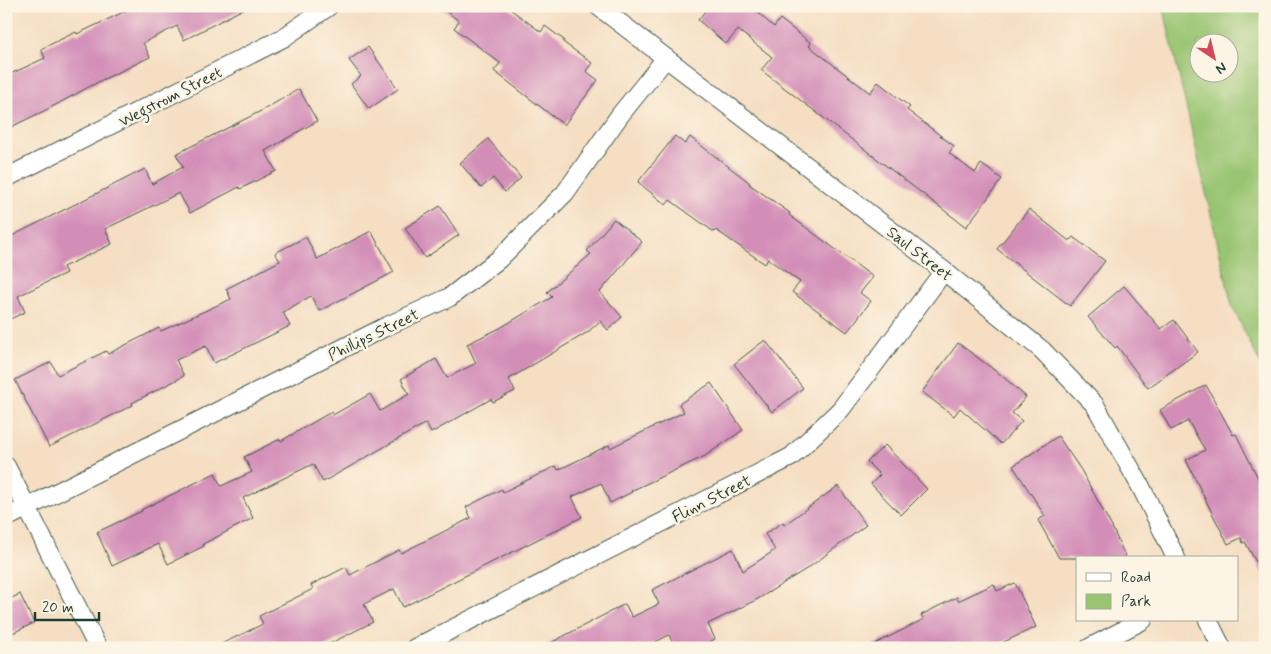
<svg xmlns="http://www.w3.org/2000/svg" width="1271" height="654" viewBox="0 0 1271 654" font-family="Mynerve,sans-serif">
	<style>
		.green { fill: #99c471; stroke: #5c8052; fill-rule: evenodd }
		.building { fill: #d38eb8 }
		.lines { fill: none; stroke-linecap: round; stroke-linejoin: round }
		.street-casing { stroke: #3f5549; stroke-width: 20 }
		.street { stroke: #fff; stroke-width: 18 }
		.labels { text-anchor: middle; stroke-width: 5; stroke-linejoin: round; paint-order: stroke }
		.street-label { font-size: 16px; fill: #1f3d34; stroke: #fcf5e5 }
	</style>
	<rect width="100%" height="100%" fill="#fcf5e5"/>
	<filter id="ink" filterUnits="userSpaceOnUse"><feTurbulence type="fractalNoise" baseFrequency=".02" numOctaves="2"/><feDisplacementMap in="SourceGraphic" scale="10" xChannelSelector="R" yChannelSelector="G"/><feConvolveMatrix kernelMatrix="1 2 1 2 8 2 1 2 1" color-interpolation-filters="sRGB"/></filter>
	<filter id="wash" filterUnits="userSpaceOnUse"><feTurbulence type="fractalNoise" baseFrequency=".0096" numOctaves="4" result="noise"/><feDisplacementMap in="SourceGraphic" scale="20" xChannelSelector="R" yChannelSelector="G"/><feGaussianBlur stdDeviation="1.12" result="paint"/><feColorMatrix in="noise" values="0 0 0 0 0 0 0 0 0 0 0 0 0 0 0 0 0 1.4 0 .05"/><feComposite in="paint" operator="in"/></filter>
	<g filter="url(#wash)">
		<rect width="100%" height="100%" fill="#f5dec2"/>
		<path class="green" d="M1163,6h102v367l-33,-67zM1198,42h30v30h-30z"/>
		<g id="blocks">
			<g class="building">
				<polygon points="136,6 249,6 184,40 177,26 143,43 150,57 100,81 48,109 11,127 6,117 6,76 45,58 41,49 76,32 77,34"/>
				<polygon points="439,6 506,6 541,32 545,26 564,40 563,42 592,63 586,71 598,80 564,125 494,71 500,63 454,28 459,21"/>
				<polygon points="709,6 750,6 774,27 780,19 811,43 809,46 870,93 878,82 910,107 907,110 954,146 949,153 975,173 981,164 1002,179 966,227 761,70 772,57 738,30 726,44 698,20"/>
				<polygon points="368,47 398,89 369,109 351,84 361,76 349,60"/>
				<polygon points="299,89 317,121 265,151 276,171 240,189 239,187 190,213 179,193 105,229 112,244 63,267 66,273 18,296 25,312 6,321 6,239 145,169 152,184 183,167 176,154 263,110"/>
				<polygon points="675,136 685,144 690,137 750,183 749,184 790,213 789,215 873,277 860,293 871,301 847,332 792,292 800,282 768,259 765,264 716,230 714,232 670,200 666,205 638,182"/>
				<polygon points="488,139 521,178 505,192 493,178 481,188 460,163"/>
				<polygon points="440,206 459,235 425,258 405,228"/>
				<polygon points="1029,209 1069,241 1073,237 1105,261 1070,306 997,249"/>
				<polygon points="614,219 642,242 600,292 622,317 608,330 600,321 588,332 509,379 515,391 493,402 491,399 431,433 426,423 323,482 313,464 243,498 253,518 203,544 204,546 168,564 158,544 112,566 97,532 142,511 141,510 215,473 221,486 252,472 244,457 280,439 281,441 331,412 333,415 370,394 380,411 409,394 401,379 436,359 447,378 476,363 467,344 500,328 552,297 547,292 591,254 587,251"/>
				<polygon points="371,231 394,272 319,311 311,296 283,312 290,326 214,363 206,346 176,360 184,376 132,403 133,405 49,447 15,380 51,362 58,375 106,351 108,354 159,328 161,331 231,299 226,289 280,261 275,253 306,237 317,259"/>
				<polygon points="1124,286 1161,329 1174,320 1198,352 1148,388 1117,346 1115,348 1088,317"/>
				<polygon points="765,340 803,388 772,412 734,364"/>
				<polygon points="958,343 1001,375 1026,397 1012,413 1022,421 1001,444 960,408 954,416 922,392"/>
				<polygon points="711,383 743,430 705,456 631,491 632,492 610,503 601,483 572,497 582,517 403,607 394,589 364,604 373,622 321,648 213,648 263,624 259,616 313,589 311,585 346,567 350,575 399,550 401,553 471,518 466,507 502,489 503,492 556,466 558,470 609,445 610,448 684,412 679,404"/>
				<polygon points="1206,385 1233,435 1236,434 1265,492 1265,578 1245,542 1243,543 1241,538 1228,544 1211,511 1186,460 1205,450 1188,421 1171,430 1160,410"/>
				<polygon points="1058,436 1081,470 1112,527 1126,558 1059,558 1038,520 1045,516 1013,466"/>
				<polygon points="885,445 927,489 901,515 871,484 880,475 867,462"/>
				<polygon points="838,486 866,525 811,566 758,599 708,624 715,639 698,648 675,648 669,635 644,648 541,648 625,604 632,617 659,604 652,590 733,549 743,571 775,550 765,534 783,522 784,525"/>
				<polygon points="1015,583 1036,627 991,648 867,648 924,619 921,615 957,597 958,601 994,584 997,591"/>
				<polygon points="20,594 34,623 6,636 6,601"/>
			</g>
		</g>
	</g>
	<g filter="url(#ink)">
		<use href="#blocks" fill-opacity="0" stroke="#3f5549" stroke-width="1"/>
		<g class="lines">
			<defs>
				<g id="street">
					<polyline points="598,6 944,271 1042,350 1095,405 1141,487 1176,558"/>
					<polyline points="6,178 283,38 329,6"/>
					<polyline points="6,466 98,648"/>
					<polyline points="6,518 383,328 450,297 499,259 565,193 620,115 666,58"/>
					<polyline points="1208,620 1222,648"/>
					<polyline points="415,648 791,457 841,409 944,271"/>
					<polyline points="1089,648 1143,620"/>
				</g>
			</defs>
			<use href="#street" class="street-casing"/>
			<use href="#street" class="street"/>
		</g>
	</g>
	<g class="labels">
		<g class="street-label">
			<text transform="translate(170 96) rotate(-27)" y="6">Wegstrom Street</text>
			<text transform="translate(920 253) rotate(38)" y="6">Saul Street</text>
			<text transform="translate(373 334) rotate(-26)" y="6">Phillips Street</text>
			<text transform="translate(711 498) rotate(-27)" y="6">Flinn Street</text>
		</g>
	</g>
	<rect width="1271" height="654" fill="none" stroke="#fcf5e5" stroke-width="25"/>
	<rect x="1076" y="556" width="162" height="65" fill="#fcf5e5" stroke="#a4ab9e"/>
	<rect x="1086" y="573" width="25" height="8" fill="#ffffff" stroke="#a4ab9e"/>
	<text x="1121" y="582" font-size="15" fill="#1f3d34">Road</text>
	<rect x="1086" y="594" width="25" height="15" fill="#99c471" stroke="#a4ab9e"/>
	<text x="1121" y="606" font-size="15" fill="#1f3d34">Park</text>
	<g transform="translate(1214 58) rotate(145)"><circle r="24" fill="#fcf5e5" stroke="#a4ab9e"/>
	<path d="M0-4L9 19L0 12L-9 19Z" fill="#d1495b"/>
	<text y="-8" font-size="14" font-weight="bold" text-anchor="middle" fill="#1f3d34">N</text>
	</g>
	<path d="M35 612v8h64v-8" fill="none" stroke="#1f3d34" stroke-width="2.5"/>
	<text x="42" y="612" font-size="15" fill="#1f3d34" stroke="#fcf5e5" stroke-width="4" paint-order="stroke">20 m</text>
</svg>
